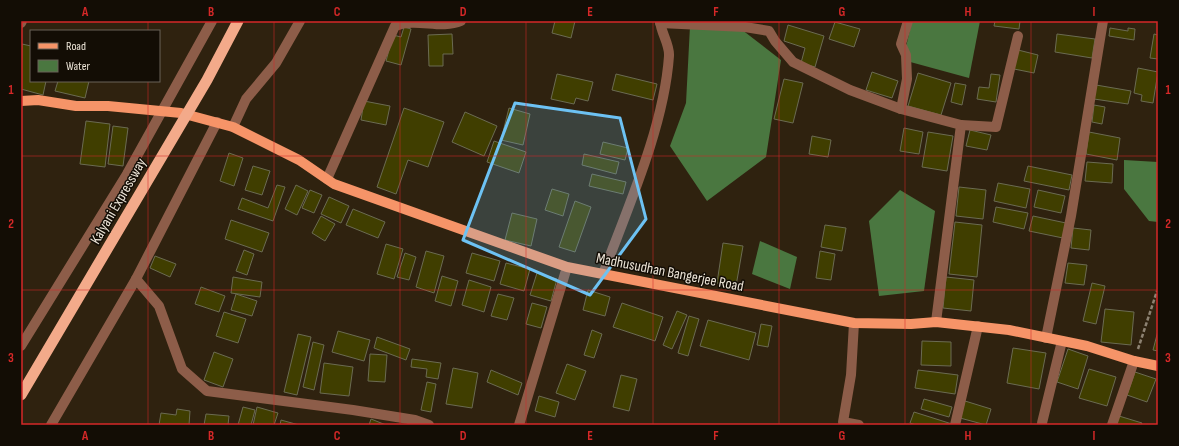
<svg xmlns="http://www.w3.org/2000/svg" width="1179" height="446" viewBox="0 0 1179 446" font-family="'Sofia Sans Condensed',sans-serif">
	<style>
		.water { fill: #4a7740 }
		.building { fill: #403e00; stroke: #6b6b52 }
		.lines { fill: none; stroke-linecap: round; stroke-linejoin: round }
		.path { stroke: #8d8272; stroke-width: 2.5; stroke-dasharray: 4 2; stroke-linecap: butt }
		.minor { stroke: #8d5d49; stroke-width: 10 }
		.tertiary { stroke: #8d5d49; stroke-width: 10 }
		.primary { stroke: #f69468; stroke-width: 10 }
		.trunk-bridge { stroke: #f3aa8a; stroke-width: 11 }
		.marked { fill: #6dc2f3; fill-opacity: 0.2; stroke: #6dc2f3; stroke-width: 3; stroke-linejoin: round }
		.grid { fill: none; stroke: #d62828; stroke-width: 1; stroke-opacity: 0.55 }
		.labels { text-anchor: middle; stroke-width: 3; stroke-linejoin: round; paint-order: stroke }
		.street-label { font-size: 15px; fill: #ede5d8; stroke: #130d05 }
		.neatline { fill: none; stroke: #d62828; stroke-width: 1.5 }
		.grid-label { font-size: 13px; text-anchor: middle; font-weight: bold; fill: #d62828 }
	</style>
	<rect width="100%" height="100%" fill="#2f220f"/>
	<g class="water">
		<polygon points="912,21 980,21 969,78 903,60"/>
		<polygon points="690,26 737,26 781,60 766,157 707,201 670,146 686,103"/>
		<polygon points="1124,160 1158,162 1158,222 1149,221 1124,189"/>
		<polygon points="900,190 935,211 924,291 879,296 869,221"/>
		<polygon points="760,241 797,257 790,289 752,274"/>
	</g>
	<g class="building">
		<polygon points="555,21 575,21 571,38 552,33"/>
		<polygon points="995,21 1020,21 1019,29 994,26"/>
		<polygon points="835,22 860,29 854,47 829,39"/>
		<polygon points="788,25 824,36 815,67 801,63 805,48 784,41"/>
		<polygon points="404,27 411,29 401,65 386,61 393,35 401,37"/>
		<polygon points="1110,28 1128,31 1128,28 1135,29 1134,40 1109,36"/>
		<polygon points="452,34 453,54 443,54 443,66 429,66 428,35"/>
		<polygon points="1057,34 1095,39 1092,58 1055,52"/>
		<polygon points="1154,34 1158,35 1158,59 1150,58"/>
		<polygon points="22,44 31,46 31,81 46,81 43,95 21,89"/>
		<polygon points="1018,50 1038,55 1034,73 1014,69"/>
		<polygon points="1138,68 1158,72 1153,103 1141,101 1142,95 1134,93"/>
		<polygon points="872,72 898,81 892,98 866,90"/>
		<polygon points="918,73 951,83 941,115 908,106"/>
		<polygon points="557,74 593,82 588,101 576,98 574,104 551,99"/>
		<polygon points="616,74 657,84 653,100 612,90"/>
		<polygon points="991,74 1000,75 996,102 977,99 979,87 989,88"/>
		<polygon points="784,79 803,83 793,123 774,119"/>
		<polygon points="58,81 89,81 85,98 55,91"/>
		<polygon points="955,83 966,85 962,105 951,102"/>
		<polygon points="1096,85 1131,91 1128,104 1094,99"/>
		<polygon points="364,101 390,106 386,125 361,120"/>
		<polygon points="1094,105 1105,107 1102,124 1092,122"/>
		<polygon points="404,108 444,122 428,167 408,160 396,194 377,187"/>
		<polygon points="509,108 530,114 523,145 501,140"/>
		<polygon points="465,112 497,126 484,156 452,142"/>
		<polygon points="86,121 110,124 105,167 80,164"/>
		<polygon points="113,126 128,128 123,166 108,164"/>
		<polygon points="904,128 923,132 919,154 900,151"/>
		<polygon points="970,130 991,135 987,150 966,146"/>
		<polygon points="928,132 953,136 947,171 922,167"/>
		<polygon points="1089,132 1120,138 1117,160 1086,154"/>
		<polygon points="812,136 831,140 828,157 809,154"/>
		<polygon points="494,141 526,152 519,173 487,162"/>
		<polygon points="603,142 628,148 625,160 600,154"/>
		<polygon points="229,153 243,158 234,186 220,181"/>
		<polygon points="584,154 619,162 616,174 582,165"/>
		<polygon points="1087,162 1113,164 1112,183 1085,181"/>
		<polygon points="253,166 270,171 262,195 245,190"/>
		<polygon points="1028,166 1072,175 1069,190 1024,181"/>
		<polygon points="592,174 626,182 623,194 589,186"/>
		<polygon points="998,183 1030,189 1026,208 994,201"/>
		<polygon points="277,185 285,187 273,221 238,209 242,198 268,208"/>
		<polygon points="296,185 308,191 297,215 285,209"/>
		<polygon points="959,187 986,190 983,219 956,216"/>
		<polygon points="552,189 569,194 563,216 545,210"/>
		<polygon points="310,190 322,195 314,213 302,208"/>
		<polygon points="1038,190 1065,196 1061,213 1034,207"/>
		<polygon points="329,197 349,206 341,223 321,214"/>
		<polygon points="575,201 591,207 575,252 559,247"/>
		<polygon points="996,207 1028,213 1024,229 993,222"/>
		<polygon points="353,209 385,222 378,238 346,225"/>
		<polygon points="512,213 537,219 531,246 505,240"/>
		<polygon points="321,216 335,224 325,241 312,233"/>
		<polygon points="1033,216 1066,223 1063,238 1029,231"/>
		<polygon points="231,220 269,233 262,252 225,239"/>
		<polygon points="955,222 982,225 977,277 949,274"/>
		<polygon points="825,225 846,228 842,251 821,247"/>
		<polygon points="1073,228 1091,230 1089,250 1071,248"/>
		<polygon points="723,243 743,246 736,286 717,283"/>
		<polygon points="386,244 403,249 394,279 377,274"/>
		<polygon points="244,250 254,254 247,275 236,271"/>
		<polygon points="426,251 444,256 434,293 416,287"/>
		<polygon points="820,251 835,254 831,280 816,278"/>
		<polygon points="405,253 416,257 409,280 397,277"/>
		<polygon points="472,253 500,261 494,281 466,273"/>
		<polygon points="155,256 176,264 170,277 150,268"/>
		<polygon points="506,263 530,269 524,291 500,284"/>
		<polygon points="1068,263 1087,265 1084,285 1065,283"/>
		<polygon points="537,273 557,279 551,301 530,295"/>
		<polygon points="442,276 458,281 451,306 435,301"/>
		<polygon points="233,277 262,282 260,297 231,293"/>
		<polygon points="946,277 974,280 971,311 943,308"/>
		<polygon points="469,280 491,287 484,312 462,305"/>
		<polygon points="1092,283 1105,286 1096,324 1083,321"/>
		<polygon points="201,287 225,296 219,312 195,304"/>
		<polygon points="588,290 610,297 605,316 583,310"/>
		<polygon points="236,294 257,301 252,316 231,310"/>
		<polygon points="498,294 514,298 507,320 491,316"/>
		<polygon points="532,303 547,307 541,328 526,324"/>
		<polygon points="622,303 663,317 655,341 613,327"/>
		<polygon points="1105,309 1134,312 1131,345 1101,342"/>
		<polygon points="677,311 687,315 672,349 663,345"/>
		<polygon points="224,312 246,319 238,343 216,336"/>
		<polygon points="689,316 699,319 688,356 678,353"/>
		<polygon points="708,320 756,333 749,360 700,346"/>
		<polygon points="761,324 772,326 768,347 757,345"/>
		<polygon points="592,330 602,334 594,358 584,355"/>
		<polygon points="338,331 370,340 364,361 332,352"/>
		<polygon points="1158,331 1158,351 1153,350"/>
		<polygon points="298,334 311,337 297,395 284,392"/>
		<polygon points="377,337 410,349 406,360 374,348"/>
		<polygon points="922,341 951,342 951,366 921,365"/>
		<polygon points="313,342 324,345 314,390 303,387"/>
		<polygon points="1013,348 1046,353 1039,389 1007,383"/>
		<polygon points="1068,349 1088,356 1078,389 1057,382"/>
		<polygon points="214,352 233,359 223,387 204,380"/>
		<polygon points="370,354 387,355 385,382 368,381"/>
		<polygon points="412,359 441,363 438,379 426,377 427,369 411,367"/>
		<polygon points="324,363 353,367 349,396 320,393"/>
		<polygon points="567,364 586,371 575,400 556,393"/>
		<polygon points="453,368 478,373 472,408 446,404"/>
		<polygon points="1089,369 1116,377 1107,406 1079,398"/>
		<polygon points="491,370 522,383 518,395 487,382"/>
		<polygon points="918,370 958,375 955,394 915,388"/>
		<polygon points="1135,372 1156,379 1147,402 1127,395"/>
		<polygon points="621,375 637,379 629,411 613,407"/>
		<polygon points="427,382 436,384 431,412 421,410"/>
		<polygon points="539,396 559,402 555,417 535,411"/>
		<polygon points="924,399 952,407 949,417 921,409"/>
		<polygon points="965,401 991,409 986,425 960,418"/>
		<polygon points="243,407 255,410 251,425 238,425"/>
		<polygon points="257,407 278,413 274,425 253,425"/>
		<polygon points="177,409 190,411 189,425 159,425 161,413 176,415"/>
		<polygon points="914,412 952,424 916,425 910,423"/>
		<polygon points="206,414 229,416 228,425 204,425"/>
		<polygon points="1119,416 1142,423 1141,425 1116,425"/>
		<polygon points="371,419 386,425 369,425"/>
		<polygon points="281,420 299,425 280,425"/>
	</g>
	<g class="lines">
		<polyline class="path" points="1138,349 1157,291"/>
		<g class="minor">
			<polyline points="21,23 22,21"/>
			<polyline points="660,23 745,27 769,31 775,41 793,62 850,90 901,109 961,125 936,322"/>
			<polyline points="901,109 907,79 906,55 901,44 908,21"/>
			<polyline points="961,125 996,127 1018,36"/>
			<path d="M327,179l68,-153c22,-9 45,4 66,-5"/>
			<path d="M603,274c25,-67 61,-147 66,-218 1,-11 -8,-23 -9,-35"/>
			<polyline points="136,279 159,306 182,369 207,391 353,410 415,420 429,425"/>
			<polyline points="854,323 851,375 843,422 859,425"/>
			<polyline points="1046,338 1071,216 1103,21"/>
			<polyline points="1042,423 1062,341"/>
			<polyline points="955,425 978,326"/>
			<polyline points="1112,425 1134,361"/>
		</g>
		<g class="tertiary">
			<polyline points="233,127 246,99 276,63 300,21"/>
			<polyline points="21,346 127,174 212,21"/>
			<polyline points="51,425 136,279 217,122"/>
			<polyline points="519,425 567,267"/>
		</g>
		<polyline class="primary" points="21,101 38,100 76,106 108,106 181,113 233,127 299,160 334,184 567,267 854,323 911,324 936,322 1009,330 1087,346 1134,361 1158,366"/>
		<polyline class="trunk-bridge" points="21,395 207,80 238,21"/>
	</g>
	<path class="marked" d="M515,103l105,15 26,101 -56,76 -127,-55z"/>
	<path class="grid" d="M148,21v10M274,21v404M400,21v404M526,21v404M653,21v404M779,21v404M905,21v404M1031,21v404M148,81v344M21,156h1137M21,290h1137"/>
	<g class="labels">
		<g class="street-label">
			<text transform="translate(118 201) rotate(-60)" y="5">Kalyani Expressway</text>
			<text transform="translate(670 272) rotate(11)" y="5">Madhusudhan Bangerjee Road</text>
		</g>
	</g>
	<rect width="1179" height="446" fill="none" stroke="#130d05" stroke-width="44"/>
	<rect x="30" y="30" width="130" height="52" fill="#130d05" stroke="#6a6359"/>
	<rect x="38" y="43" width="20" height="6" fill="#f69468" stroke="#6a6359"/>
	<text x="66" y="50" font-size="12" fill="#ede5d8">Road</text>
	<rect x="38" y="60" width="20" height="12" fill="#4a7740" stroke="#6a6359"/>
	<text x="66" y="70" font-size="12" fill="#ede5d8">Water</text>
	<rect x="22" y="22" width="1135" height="402" class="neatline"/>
	<g class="grid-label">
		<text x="85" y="16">A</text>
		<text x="211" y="16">B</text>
		<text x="337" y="16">C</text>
		<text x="463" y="16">D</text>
		<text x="590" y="16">E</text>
		<text x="716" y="16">F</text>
		<text x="842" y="16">G</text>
		<text x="968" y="16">H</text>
		<text x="1094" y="16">I</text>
		<text x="11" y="94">1</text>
		<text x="1168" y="94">1</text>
		<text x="11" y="228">2</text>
		<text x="1168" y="228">2</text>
		<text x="11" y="362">3</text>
		<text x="1168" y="362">3</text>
		<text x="85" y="440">A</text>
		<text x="211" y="440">B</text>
		<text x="337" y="440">C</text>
		<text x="463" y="440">D</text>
		<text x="590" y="440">E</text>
		<text x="716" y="440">F</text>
		<text x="842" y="440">G</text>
		<text x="968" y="440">H</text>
		<text x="1094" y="440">I</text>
	</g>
</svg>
